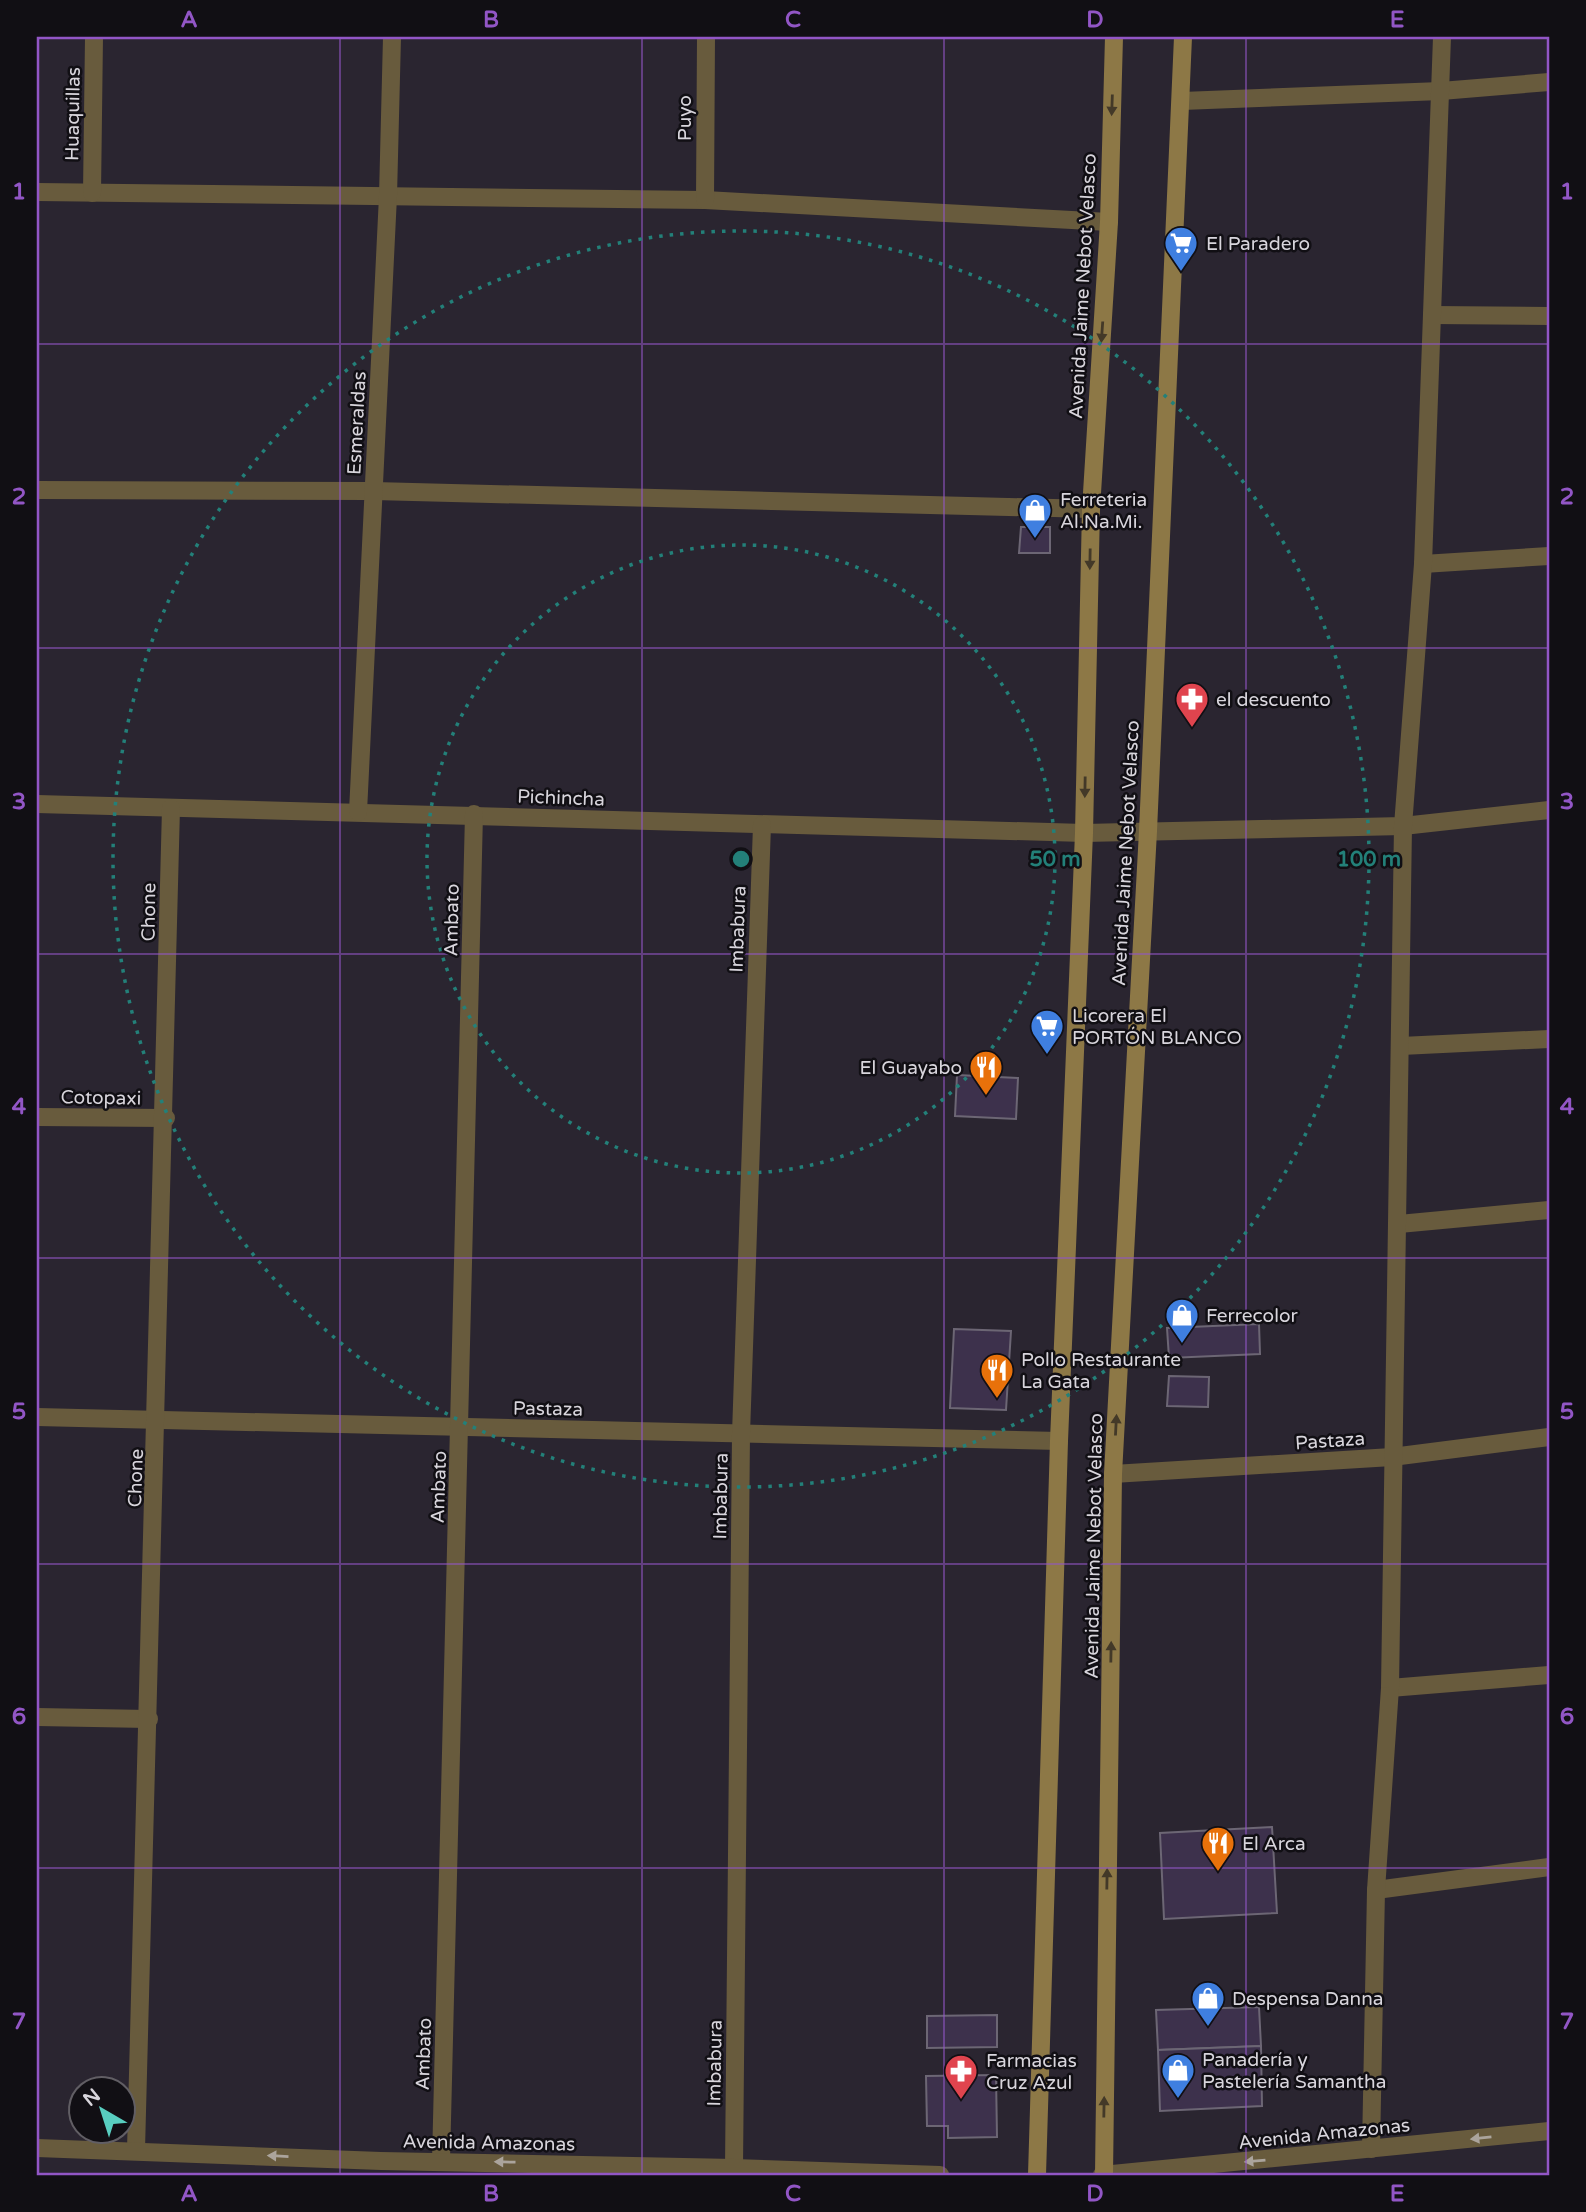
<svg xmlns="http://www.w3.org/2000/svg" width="1586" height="2212" viewBox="0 0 1586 2212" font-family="'Varela Round',sans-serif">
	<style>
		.building { fill: #3d314c; stroke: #6c6674; stroke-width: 2 }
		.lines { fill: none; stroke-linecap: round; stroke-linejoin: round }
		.minor { stroke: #685b3d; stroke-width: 18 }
		.tertiary { stroke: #685b3d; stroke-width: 18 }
		.secondary { stroke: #8d7846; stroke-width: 18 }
		.oneway { fill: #433928 }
		.oneway2 { fill: #aba49c }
		.grid { fill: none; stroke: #9256c6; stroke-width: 2; stroke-opacity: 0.55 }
		.ring { fill: none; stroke: #238079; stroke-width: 3.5; stroke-dasharray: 3.5 7 }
		.labels { text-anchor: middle; stroke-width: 5; stroke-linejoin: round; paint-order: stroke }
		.street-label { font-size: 19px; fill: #d8d5dc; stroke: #110f14 }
		.poi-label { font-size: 19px; fill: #d8d5dc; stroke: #110f14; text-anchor: start }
		.centre { fill: #238079; stroke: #110f14; stroke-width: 3.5 }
		.ring-label { font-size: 21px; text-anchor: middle; font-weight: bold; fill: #238079; stroke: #110f14; stroke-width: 5; stroke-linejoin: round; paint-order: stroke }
		.neatline { fill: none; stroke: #9256c6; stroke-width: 2.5 }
		.grid-label { font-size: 23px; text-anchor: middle; font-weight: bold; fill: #9256c6 }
	</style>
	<rect width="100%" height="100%" fill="#2a2530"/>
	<g class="building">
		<polygon points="1021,527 1050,527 1050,553 1019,553"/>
		<polygon points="957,1075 1018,1078 1016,1119 955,1116"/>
		<polygon points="1259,1324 1260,1354 1169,1358 1167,1328"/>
		<polygon points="954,1329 1011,1331 1006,1410 950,1408"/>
		<polygon points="1169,1376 1209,1377 1208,1407 1167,1406"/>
		<polygon points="1272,1827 1277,1913 1164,1919 1160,1833"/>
		<polygon points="1259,2007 1261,2046 1158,2050 1156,2010"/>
		<polygon points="997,2015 997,2047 927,2048 927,2016"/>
		<polygon points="1261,2046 1262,2106 1160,2111 1158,2050"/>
		<polygon points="996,2075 997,2137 948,2138 948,2126 927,2126 926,2076"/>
	</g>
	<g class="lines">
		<g class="minor">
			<polyline points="1182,101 1441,91 1549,82"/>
			<polyline points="37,192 705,200 1109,222"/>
			<polyline points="92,193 94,37"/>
			<polyline points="705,200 706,37"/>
			<polyline points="1432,315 1549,316"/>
			<polyline points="37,490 374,491 1091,509"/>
			<polyline points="1423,564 1549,556"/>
			<polyline points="37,804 1084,833 1403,826 1549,810"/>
			<polyline points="358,812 388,196 392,37"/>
			<polyline points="1401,1046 1549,1039"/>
			<polyline points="37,1117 166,1118"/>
			<polyline points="1399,1224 1549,1210"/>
			<polyline points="37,1417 1059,1441"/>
			<polyline points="1113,1474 1392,1457 1549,1437"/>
			<polyline points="1390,1688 1549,1675"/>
			<polyline points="37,1717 149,1719"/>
			<polyline points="1376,1890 1549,1867"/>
			<polyline points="1371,2149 1376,1890 1390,1688 1403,826 1423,564 1442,37"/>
			<polyline points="136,2150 171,808"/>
			<polyline points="441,2161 474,814"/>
			<polyline points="734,2168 741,1434 762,825"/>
		</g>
		<g class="tertiary">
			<polyline points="37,2148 381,2161 734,2168 940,2175"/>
			<polyline points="1102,2175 1549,2131"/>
		</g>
		<g class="secondary">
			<polyline points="1037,2175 1059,1441 1084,833 1091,509 1109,222 1114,37"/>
			<polyline points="1104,2175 1113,1474 1148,831 1183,37"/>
		</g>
	</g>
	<defs><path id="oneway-solid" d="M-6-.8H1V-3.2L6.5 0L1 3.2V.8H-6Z" transform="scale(1.75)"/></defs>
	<g class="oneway">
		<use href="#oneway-solid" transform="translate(1112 105) rotate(92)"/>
		<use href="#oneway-solid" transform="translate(1102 332) rotate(94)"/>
		<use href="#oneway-solid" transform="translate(1090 559) rotate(91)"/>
		<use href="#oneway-solid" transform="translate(1085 787) rotate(91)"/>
		<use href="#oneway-solid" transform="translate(1116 1425) rotate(-87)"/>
		<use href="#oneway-solid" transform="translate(1111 1652) rotate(-89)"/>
		<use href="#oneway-solid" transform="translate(1107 1879) rotate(-89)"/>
		<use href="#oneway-solid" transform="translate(1104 2107) rotate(-89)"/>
	</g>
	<g class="oneway2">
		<use href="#oneway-solid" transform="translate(1481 2138) rotate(174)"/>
		<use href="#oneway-solid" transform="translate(278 2156) rotate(-177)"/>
		<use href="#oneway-solid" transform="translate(1255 2161) rotate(175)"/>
		<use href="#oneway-solid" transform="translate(505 2162) rotate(-179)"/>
	</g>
	<path class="grid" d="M340,37v2138M642,37v2138M944,37v2138M1246,37v2138M37,344h1512M37,648h1512M37,954h1512M37,1258h1512M37,1564h1512M37,1868h1512"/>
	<g class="ring">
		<circle cx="741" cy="859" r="314"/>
		<circle cx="741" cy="859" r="628"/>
	</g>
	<defs>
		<symbol id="supermarket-pin" viewBox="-11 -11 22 30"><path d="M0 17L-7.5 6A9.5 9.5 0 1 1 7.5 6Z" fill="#3f7fe0" stroke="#110f14"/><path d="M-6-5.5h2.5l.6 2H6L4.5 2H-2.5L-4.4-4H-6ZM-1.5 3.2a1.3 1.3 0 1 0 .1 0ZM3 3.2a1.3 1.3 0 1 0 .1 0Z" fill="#fff"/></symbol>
		<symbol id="shop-pin" viewBox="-11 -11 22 30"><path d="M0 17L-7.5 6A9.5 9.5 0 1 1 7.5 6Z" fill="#3f7fe0" stroke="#110f14"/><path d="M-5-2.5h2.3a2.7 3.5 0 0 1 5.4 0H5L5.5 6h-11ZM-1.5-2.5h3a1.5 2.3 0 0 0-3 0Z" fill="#fff"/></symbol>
		<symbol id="pharmacy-pin" viewBox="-11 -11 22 30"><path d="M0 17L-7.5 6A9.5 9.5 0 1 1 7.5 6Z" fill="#e0444e" stroke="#110f14"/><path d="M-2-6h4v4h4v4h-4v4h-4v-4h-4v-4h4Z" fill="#fff"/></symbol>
		<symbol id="restaurant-pin" viewBox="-11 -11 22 30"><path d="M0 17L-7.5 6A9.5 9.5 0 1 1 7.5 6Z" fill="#e8710a" stroke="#110f14"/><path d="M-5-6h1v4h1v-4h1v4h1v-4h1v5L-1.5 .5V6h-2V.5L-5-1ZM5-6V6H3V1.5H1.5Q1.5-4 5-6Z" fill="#fff"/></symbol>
	</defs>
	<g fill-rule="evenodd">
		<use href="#supermarket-pin" x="1162" y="224" width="38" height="52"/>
		<use href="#shop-pin" x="1016" y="491" width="38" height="52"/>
		<use href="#pharmacy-pin" x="1173" y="680" width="38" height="52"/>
		<use href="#supermarket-pin" x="1028" y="1007" width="38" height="52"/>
		<use href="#restaurant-pin" x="967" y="1048" width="38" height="52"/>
		<use href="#shop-pin" x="1163" y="1296" width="38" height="52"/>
		<use href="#restaurant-pin" x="978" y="1351" width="38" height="52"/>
		<use href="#restaurant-pin" x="1199" y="1824" width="38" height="52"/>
		<use href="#shop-pin" x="1189" y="1979" width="38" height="52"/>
		<use href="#shop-pin" x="1159" y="2051" width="38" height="52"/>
		<use href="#pharmacy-pin" x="942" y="2052" width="38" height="52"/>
	</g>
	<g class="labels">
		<g class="street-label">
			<text transform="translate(72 114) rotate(-89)" y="7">Huaquillas</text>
			<text transform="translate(684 118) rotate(-90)" y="7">Puyo</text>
			<text transform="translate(1082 286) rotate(-87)" y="7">Avenida Jaime Nebot Velasco</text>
			<text transform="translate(356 423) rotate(-87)" y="7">Esmeraldas</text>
			<text transform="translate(561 797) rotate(2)" y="7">Pichincha</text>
			<text transform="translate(1125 853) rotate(-87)" y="7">Avenida Jaime Nebot Velasco</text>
			<text transform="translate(148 912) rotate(-89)" y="7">Chone</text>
			<text transform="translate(451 920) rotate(-89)" y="7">Ambato</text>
			<text transform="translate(737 929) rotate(-88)" y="7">Imbabura</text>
			<text transform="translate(101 1097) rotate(1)" y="7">Cotopaxi</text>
			<text transform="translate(548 1408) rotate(1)" y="7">Pastaza</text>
			<text transform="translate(1330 1440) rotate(-4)" y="7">Pastaza</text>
			<text transform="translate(135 1478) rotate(-88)" y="7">Chone</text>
			<text transform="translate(438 1487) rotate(-88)" y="7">Ambato</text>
			<text transform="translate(720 1496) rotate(-89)" y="7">Imbabura</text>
			<text transform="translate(1093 1546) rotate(-89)" y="7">Avenida Jaime Nebot Velasco</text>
			<text transform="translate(423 2054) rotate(-88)" y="7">Ambato</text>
			<text transform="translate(714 2063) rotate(-89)" y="7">Imbabura</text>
			<text transform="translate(1324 2133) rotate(-6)" y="7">Avenida Amazonas</text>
			<text transform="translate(489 2142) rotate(1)" y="7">Avenida Amazonas</text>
		</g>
		<g class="poi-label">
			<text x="1206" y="250">El Paradero</text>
			<text x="1060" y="506">Ferreteria<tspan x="1060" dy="22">Al.Na.Mi.</tspan></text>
			<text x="1216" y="706">el descuento</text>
			<text x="1072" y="1022">Licorera El<tspan x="1072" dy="22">PORTÓN BLANCO</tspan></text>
			<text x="962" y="1074" text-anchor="end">El Guayabo</text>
			<text x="1206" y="1322">Ferrecolor</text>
			<text x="1021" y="1366">Pollo Restaurante<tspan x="1021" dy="22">La Gata</tspan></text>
			<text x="1242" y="1850">El Arca</text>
			<text x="1232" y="2005">Despensa Danna</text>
			<text x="1202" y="2066">Panadería y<tspan x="1202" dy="22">Pastelería Samantha</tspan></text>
			<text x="986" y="2067">Farmacias<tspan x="986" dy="22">Cruz Azul</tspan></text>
		</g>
	</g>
	<circle cx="741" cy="859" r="10" class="centre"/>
	<g class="ring-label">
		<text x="1055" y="866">50 m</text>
		<text x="1369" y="866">100 m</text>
	</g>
	<rect width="1586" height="2212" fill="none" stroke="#110f14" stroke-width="77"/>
	<g transform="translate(102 2110) rotate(321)"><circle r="33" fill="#110f14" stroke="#615e64" stroke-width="2"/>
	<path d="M0-5L12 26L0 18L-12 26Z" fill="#58cec0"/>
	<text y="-10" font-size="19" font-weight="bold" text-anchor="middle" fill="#d8d5dc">N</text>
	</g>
	<rect x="38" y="38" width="1510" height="2136" class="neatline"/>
	<g class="grid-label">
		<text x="189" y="27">A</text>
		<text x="491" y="27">B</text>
		<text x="793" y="27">C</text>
		<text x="1095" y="27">D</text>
		<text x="1397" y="27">E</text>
		<text x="19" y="199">1</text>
		<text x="1567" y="199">1</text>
		<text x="19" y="504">2</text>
		<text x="1567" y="504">2</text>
		<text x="19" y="809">3</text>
		<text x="1567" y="809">3</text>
		<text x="19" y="1114">4</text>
		<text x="1567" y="1114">4</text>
		<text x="19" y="1419">5</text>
		<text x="1567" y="1419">5</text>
		<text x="19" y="1724">6</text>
		<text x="1567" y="1724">6</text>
		<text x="19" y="2029">7</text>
		<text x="1567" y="2029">7</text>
		<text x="189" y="2201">A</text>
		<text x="491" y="2201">B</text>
		<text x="793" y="2201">C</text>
		<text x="1095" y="2201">D</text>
		<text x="1397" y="2201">E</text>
	</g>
</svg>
